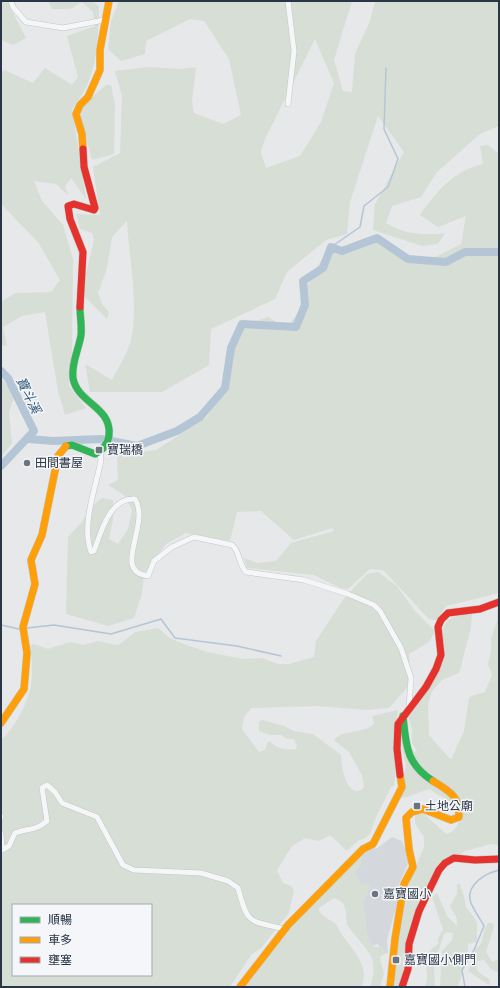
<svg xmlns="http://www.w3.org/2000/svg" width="500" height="988" viewBox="0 0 500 988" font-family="'Nunito Sans','Noto Sans TC',sans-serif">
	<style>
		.built { fill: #d4d8dd }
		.green { fill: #d7ded5; fill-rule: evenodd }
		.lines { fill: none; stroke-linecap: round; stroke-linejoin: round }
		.stream { stroke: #b4c6d6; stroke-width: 1.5 }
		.river { stroke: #b4c6d6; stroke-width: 8 }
		.street-casing { stroke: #c4c6c8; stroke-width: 6 }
		.fast-casing { stroke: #c4c6c8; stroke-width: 8 }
		.slow-casing { stroke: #c4c6c8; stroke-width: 8 }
		.jam-casing { stroke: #c4c6c8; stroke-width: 8 }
		.street { stroke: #f5f6f7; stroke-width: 5 }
		.fast { stroke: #30b455; stroke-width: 7 }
		.slow { stroke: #ff9f0a; stroke-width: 7 }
		.jam { stroke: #e5322d; stroke-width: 7 }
		.poi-dot { fill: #6c747f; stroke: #f4f6f9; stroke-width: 1.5 }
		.labels { text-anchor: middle; stroke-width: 3; stroke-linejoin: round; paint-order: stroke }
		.poi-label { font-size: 12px; fill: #2a3645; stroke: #f4f6f9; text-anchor: start }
		.water-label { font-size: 13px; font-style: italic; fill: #32597b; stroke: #f4f6f9 }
	</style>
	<rect width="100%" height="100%" fill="#e6e8ea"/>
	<polygon class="built" points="392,837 402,841 409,861 397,889 398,900 387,940 388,953 382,953 378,944 369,947 364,935 366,920 353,900 355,864 359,856 373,846 376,849"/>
	<g class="green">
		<polygon points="1,1 7,1 26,38 13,45 1,40"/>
		<path d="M48,1h45l6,6c-1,38 -2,73 -27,102l14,90 -15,-21 -6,8 3,9 -12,-11 -22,-3 8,20 21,24 10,34 -1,93 -3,34 17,22 -21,7 -7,-24 -13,-79 -23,4 -19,11 4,19 -6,-1v-43l14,-9 36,-1 9,-12 -22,-38 -36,-37 -1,-4v-127l3,-4 29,13 12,-15 27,17 6,-8 -11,-41 28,-10 -2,-14 -11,-10 -12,7h-18z"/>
		<path d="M119,1h233l-18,59 9,31 9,1 3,-38 15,-33 5,-20h124v125l-19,8 -43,38 -16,25 -29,9 -6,17c18,11 38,13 59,10l-7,11 -16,2 -49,-16 2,-26 29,-52 -26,-36 -28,86 -3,32 -21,6 -39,32 -12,27 -64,30 -2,36 -47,27h-72l-5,-28 27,16c6,-12 19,-32 20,-45 6,-37 -3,-77 -5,-114l-15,16 -5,31 -9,25 4,11 7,8 -2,7 -23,-23 1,-18 9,-38 -2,-7 -12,-4 -4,-15 24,1 -7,-48 27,-14 2,-57 -7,-25 34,-4 31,2 16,-2 -4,34 2,12 29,11 18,-9 -12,-56 -25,-38 -14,-2 -44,22 -1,13 -24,7 -13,-12 3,-28zM315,39l19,44 -13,39 -21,34 -34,12 -5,-16 4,-13z"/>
		<polygon points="106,85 111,85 115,106 114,154 92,160 80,115 81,107"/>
		<path d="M488,145l11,9v439l-53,13 -9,14 -8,-1 -46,-49 -13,-1 -22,20 -7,-1 -27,-13 -67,-7 -3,-10 13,5 19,-2 15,-18 43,-12 -2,-3 -38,12 -33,-29 -24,1 -7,29 -44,-8 -20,11 -22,30 -2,19 -8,25 -26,8 -42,-12 2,-77 14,-15 10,-16 10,-8 11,2v20l-4,19 9,5 10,-15 4,-19 -8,-15 -16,-10 10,-5 -1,-25 39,-5 51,-33 17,-28 6,-31 10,-32 28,-9 18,11 12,-15 10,-29 16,-29 18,-4 27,-12 53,25 39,-20 5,-28 -28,11 -18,-12c17,-24 33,-44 63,-51l-3,-18z"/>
		<polygon points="1,378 15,394 9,413 12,443 1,457"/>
		<path d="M378,572l19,14 18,25 20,20 -6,11 -20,12 2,29 -22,25 -22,2 -50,-4 -66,2 -7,9 -2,12 17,23 6,-2 2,-7 3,-2c4,7 18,10 26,8l1,-3 -3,-7h-7l-6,-4h-11l-11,-4v-9l3,-2 22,6 10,5 19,3 28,21c0,9 4,36 16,36 4,0 6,-2 7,-5l-2,-11 -13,-23 -15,-12c10,-12 31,-5 40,-17l-2,-7 26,-6 -2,18v36l-2,22 -3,1 -15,30 -6,17 -6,5 -5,1 -10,9 -3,1 -16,-15 -11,6 -14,-3 -13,8 -15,24 6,13 8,3 3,4 -5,23 -28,35 -10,7 -21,32h-229v-247c14,-12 26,-36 30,-54 2,-12 1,-27 -1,-40l3,-2 15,5 22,-7 13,3 15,-4 17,4 5,-1 15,-12 23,-4 12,10 11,5 26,9 36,7 19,-1 16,6h11l25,-7 2,-16 29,-44 22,-23zM13,905h138v70h-138z"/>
		<path d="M499,604v241l-8,-1 -26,7 -19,15 -10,12 -24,54 -9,55h-9l1,-46 9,-31 4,-25 16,-38v-10l-9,-14v-8l4,-4 3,1 24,22c12,-2 15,-16 15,-26 -11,-7 -21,-12 -32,-19 -11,3 -21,10 -32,9l9,-31 -4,-18 1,-15 11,18 3,-1 -5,-8v-13l-4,-15c15,-15 24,-33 34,-51 2,-3 2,-8 1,-12 -1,-29 -2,-35 29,-38l-1,13 -11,43 -1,3 -17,7 -10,11 -4,14 1,30 21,24 2,-1 12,-27 5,-33 2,-2 14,-4 7,-17 -4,-11 3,-12v-13l6,-18v-16z"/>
		<path d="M367,849l-4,6 -2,10 -6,8 7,11 9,-1 -4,12 -4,8c5,19 -1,27 11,44h8l4,5 -1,2 -4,2 -1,2 4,16 -4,13h-10c3,-8 4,-16 3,-25 -1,-9 -19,-27 -25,-36 -4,-8 3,-23 -14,-28l-15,10v3c5,7 10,8 17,13 2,3 4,8 6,11 11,14 29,34 19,52h-122l73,-84 21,-18 21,-26z"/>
		<path d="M459,883l5,13 2,11 9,12 2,5v18l-9,2v10l-10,33h-18l2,-36 10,-11 1,-7 -6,-1 -3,2 -10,31 1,22h-10c8,-23 -11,-24 13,-43v-5l5,-10 -11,-32 5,-4 10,23 10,10v-7l-7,-13 7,-12v-9z"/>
		<path d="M488,923h5l1,4 -8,25 6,10 7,-3v13l-7,-2 -8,-10 -6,1c-5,12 5,13 12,19l-1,5 -21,-14 7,-16v-6c11,-6 6,-17 13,-26z"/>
	</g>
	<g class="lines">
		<g class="stream">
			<polyline points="331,247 360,227 364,206 388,187 398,159 384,129 386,68"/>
			<polyline points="1,625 19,629"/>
			<polyline points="27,628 54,625 111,634 161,619 175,638 237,646 281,656"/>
			<path d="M465,987l-3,-17 12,-20 10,-24c-4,-8 -12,-18 -14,-26 -3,-16 16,-27 29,-30"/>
		</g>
		<g class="river">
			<polyline points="1,371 8,378 34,431 1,466"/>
			<polyline points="29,439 53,441 101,439 137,446 177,431 200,417 225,388 231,348 242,324 296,327 305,305 303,281 323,268 331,247 342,251 377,238 408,259 446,262 465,252 499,252"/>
		</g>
		<defs>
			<g id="street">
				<polyline points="11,1 13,7 26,22 63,28 104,20"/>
				<polyline points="288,104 294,51 288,1"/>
				<path d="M100,452l1,8c-5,28 -20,64 -10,92l3,-1c7,-19 16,-54 41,-52 16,25 -24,73 13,77l6,-15 18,-14 22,-10 38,8c8,6 6,18 14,27l58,8 44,14 26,11 6,6 21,37 10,30 -2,30"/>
				<polyline points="1,816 1,817"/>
				<path d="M1,834l1,16 7,-4 6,-13c14,-5 20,-2 32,-12l-5,-33 5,-3 8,7 7,11 35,14 26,48 11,5 67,3 27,8 10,7c10,37 10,32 46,41"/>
			</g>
			<g id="fast">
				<path d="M66,446l6,-1 23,9c8,-4 13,-10 14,-19 3,-28 -32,-32 -36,-57 -2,-15 6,-29 8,-43 1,-9 -1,-18 -1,-28"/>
				<path d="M403,716c3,29 3,48 30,65"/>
			</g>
			<g id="slow">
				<polyline points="83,149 82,134 76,114 80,105 88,97 100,70 100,50 109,1"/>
				<polyline points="1,723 24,689 27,653 23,627 35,584 31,560 42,535 58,456 66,446"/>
				<polyline points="240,987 288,925 363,849 373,844 402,787 400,775"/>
				<path d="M390,987l5,-48 9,-55 9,-17 -4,-18 -3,-31 6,-6 11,-3 28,11 8,-3c1,-21 -10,-26 -26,-36"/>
			</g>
			<g id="jam">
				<polyline points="80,307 83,252 70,219 68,206 74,204 94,210 95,208 84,167 83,149"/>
				<polyline points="400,775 397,749 398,724 426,687 436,669 441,655 438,627 441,620 448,613 480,609 499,602"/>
				<polyline points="402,987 408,969 409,944 419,911 439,870 445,863 454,858 475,860 499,859"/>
			</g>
		</defs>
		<use href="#street" class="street-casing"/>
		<use href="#fast" class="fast-casing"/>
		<use href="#slow" class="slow-casing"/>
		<use href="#jam" class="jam-casing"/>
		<use href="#street" class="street"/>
		<use href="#fast" class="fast"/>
		<use href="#slow" class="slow"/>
		<use href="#jam" class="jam"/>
	</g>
	<g class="poi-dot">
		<rect x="95" y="446" width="8" height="8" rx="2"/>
		<circle cx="27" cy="463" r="4"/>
		<rect x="413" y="802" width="8" height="8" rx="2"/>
		<circle cx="375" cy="894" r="4"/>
		<rect x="392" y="956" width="8" height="8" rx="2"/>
	</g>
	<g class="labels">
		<g class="poi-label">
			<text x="107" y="454">寶瑞橋</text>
			<text x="35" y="467">田間書屋</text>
			<text x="425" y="810">土地公廟</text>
			<text x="383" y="898">嘉寶國小</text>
			<text x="404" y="964">嘉寶國小側門</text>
		</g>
		<g class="water-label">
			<text transform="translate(29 395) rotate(64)" y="5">寶斗溪</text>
		</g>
	</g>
	<rect width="500" height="988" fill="none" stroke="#2a3645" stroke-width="4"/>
	<rect x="12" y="904" width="140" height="72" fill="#f4f6f9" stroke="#a3a9b1"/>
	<rect x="20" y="917" width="20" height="6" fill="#30b455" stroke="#a3a9b1"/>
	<text x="48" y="924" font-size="12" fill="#2a3645">順暢</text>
	<rect x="20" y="937" width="20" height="6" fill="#ff9f0a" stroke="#a3a9b1"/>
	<text x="48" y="944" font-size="12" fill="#2a3645">車多</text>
	<rect x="20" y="957" width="20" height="6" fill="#e5322d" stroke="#a3a9b1"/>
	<text x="48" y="964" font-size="12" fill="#2a3645">壅塞</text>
</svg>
